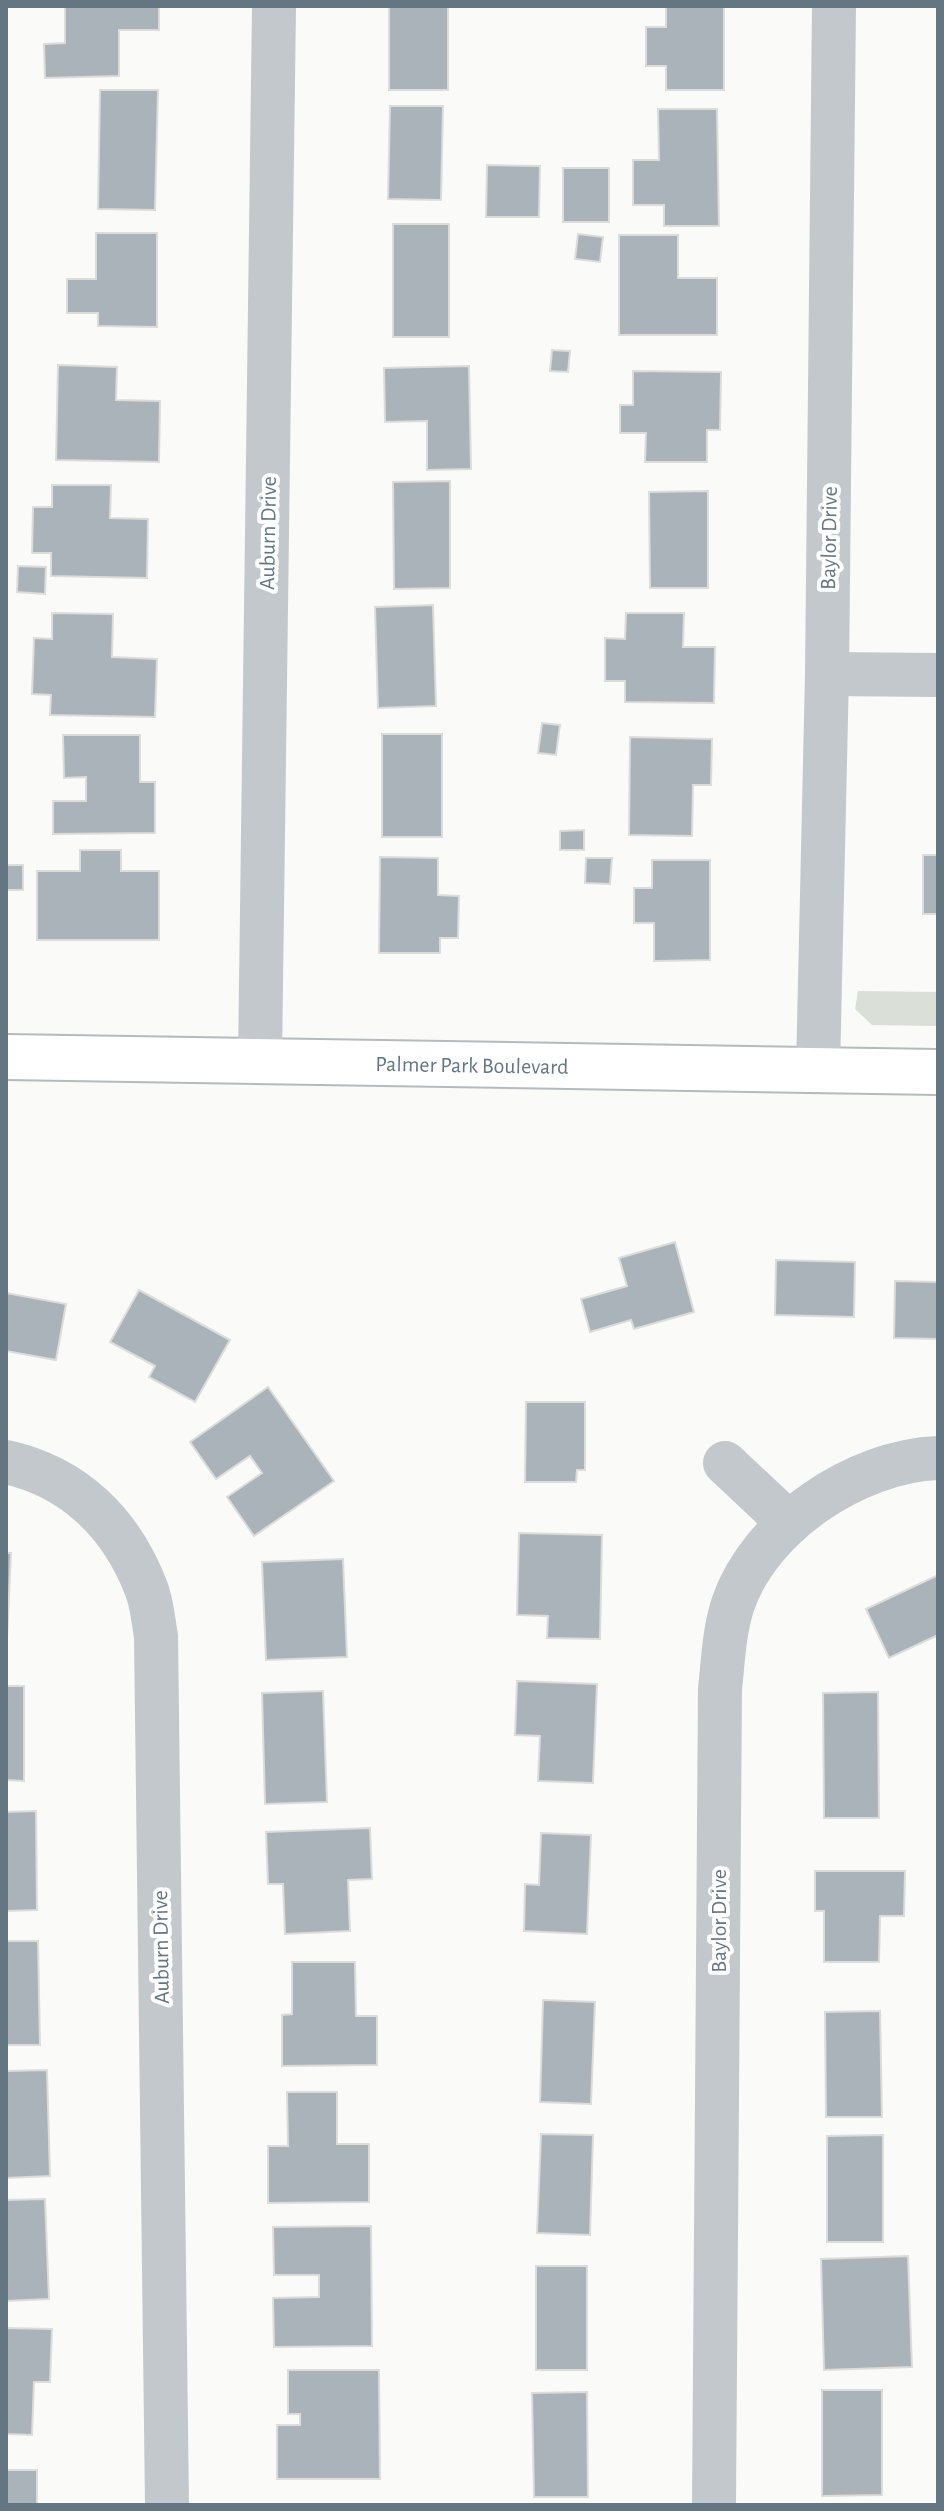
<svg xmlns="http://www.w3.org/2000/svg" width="944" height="2511" viewBox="0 0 944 2511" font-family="'Alegreya Sans',sans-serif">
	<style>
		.grass { fill: #dadfd7 }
		.building { fill: #aab3b9; stroke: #dcdcda; stroke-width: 2 }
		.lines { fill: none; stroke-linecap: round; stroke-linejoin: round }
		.major-casing { stroke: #b5babe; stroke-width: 48 }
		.minor { stroke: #c3c8cc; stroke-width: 44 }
		.major { stroke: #fff; stroke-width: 44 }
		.labels { text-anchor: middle; stroke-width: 8; stroke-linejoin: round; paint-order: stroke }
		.street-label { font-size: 22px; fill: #657683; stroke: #fff }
	</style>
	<rect width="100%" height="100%" fill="#fafaf8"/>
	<polygon class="grass" points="858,991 938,992 938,1026 872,1025 855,1009"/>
	<g class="building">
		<polygon points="65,6 159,6 159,30 119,30 119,76 45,78 44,44 65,43"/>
		<rect x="389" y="6" width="59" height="84"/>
		<polygon points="666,6 724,6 724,90 666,90 666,66 646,66 646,27 666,27"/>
		<polygon points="100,90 158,90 155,210 98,209"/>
		<polygon points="390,106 443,106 441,200 388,199"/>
		<polygon points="658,109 717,109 719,226 664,226 664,205 633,205 633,160 659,160"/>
		<polygon points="487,165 540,166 539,217 486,217"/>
		<rect x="563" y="168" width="46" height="54"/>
		<rect x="393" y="224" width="56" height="113"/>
		<polygon points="96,233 157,233 157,327 98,326 98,313 67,313 67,279 96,279"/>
		<polygon points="578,234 603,237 600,262 575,259"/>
		<polygon points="619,235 678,235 678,278 717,278 717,335 619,335"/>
		<polygon points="552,350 570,351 568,372 550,371"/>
		<polygon points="58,365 117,367 116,400 160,401 159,462 56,460"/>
		<polygon points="469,366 471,469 427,470 427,421 385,422 384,368"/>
		<polygon points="633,371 721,372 720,430 707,430 707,462 645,462 646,433 620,433 620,405 633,405"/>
		<polygon points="450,481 450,588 394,589 393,482"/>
		<polygon points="52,485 111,485 110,518 148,519 147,578 51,576 51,553 32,553 33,507 52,507"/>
		<polygon points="708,491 708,588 650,588 649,492"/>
		<polygon points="18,566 46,567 45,594 17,592"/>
		<polygon points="433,605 436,706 378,708 375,607"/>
		<polygon points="52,613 113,614 112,657 157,659 155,717 50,715 51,695 32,694 34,638 52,639"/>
		<polygon points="626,613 684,613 683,647 715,647 714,703 625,702 625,681 605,681 605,638 625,639"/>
		<polygon points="542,723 560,725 556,755 538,753"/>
		<rect x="382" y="734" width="60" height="103"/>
		<polygon points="63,735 140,735 140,782 155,782 155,833 53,834 53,801 86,801 86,777 64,778"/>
		<polygon points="630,737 712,739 711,785 693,785 692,836 629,835"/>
		<polygon points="584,830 584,850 560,850 560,831"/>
		<polygon points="80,850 121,850 121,871 159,871 159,940 37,940 37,871 80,871"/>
		<rect x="923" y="855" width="15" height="59"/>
		<polygon points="380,857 438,858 438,895 459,896 458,938 440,938 440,953 379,953"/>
		<polygon points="586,858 612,858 610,884 585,883"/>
		<polygon points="652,860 710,860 710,960 654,961 654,923 634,923 634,888 652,888"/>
		<rect x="6" y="865" width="17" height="25"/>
		<polygon points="675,1242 694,1312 634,1329 631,1320 590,1332 581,1299 627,1286 619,1258"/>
		<polygon points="776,1260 855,1262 854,1317 775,1315"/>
		<polygon points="895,1281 938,1282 938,1339 894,1338"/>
		<polygon points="139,1290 230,1340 195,1402 149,1377 155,1366 110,1342"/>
		<polygon points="6,1293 66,1304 56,1360 6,1351"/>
		<polygon points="268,1387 334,1481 254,1536 227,1497 262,1473 250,1456 216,1479 190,1442"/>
		<polygon points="526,1402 585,1402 585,1470 577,1470 576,1482 525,1482"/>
		<polygon points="519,1533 602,1535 600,1639 547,1638 548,1616 517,1615"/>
		<polygon points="6,1553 11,1553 6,1661"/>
		<polygon points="343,1559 347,1657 266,1660 262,1562"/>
		<polygon points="938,1575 938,1635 889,1658 866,1609"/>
		<polygon points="517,1681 597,1684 593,1783 538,1781 540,1736 515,1735"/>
		<polygon points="6,1686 24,1686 24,1781 6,1780"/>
		<polygon points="323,1691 327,1802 265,1804 262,1693"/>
		<polygon points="878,1692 879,1818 824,1818 823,1693"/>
		<polygon points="36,1811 37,1910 6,1911 6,1812"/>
		<polygon points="370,1828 372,1879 348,1880 350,1931 285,1934 283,1884 268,1884 266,1832"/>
		<polygon points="541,1833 591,1835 587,1934 524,1931 525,1884 539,1885"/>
		<polygon points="815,1871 905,1871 904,1916 880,1916 879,1962 824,1962 824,1911 815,1911"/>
		<polygon points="6,1941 38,1941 40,2045 6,2045"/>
		<polygon points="292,1962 355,1962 356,2016 377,2016 377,2065 282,2066 282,2015 292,2014"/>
		<polygon points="543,2000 595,2002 591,2104 540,2102"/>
		<polygon points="880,2011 882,2117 826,2117 825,2012"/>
		<polygon points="47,2070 50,2176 6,2178 6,2071"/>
		<polygon points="287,2092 337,2092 337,2144 369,2144 369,2202 268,2203 268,2146 288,2146"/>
		<polygon points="541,2134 593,2135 590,2235 537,2233"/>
		<polygon points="883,2135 883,2242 827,2242 827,2136"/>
		<polygon points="45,2199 49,2299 6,2301 6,2200"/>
		<polygon points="371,2226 372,2346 274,2347 273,2298 319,2297 319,2275 274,2275 273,2227"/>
		<polygon points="908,2256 912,2367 824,2370 821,2259"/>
		<rect x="536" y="2266" width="51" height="104"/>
		<polygon points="6,2328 52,2329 50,2382 34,2382 32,2435 6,2434"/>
		<polygon points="288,2370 379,2370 380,2479 277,2479 277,2425 300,2425 300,2414 288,2414"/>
		<polygon points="822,2390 882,2390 882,2495 822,2496"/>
		<polygon points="587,2392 588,2497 534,2497 532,2393"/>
		<rect x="6" y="2470" width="31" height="35"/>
	</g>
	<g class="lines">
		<defs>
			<g id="major">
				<path id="s1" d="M6,1057l932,15"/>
			</g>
		</defs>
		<use href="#major" class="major-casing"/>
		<g class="minor">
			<polyline points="827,674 938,675"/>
			<polyline points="260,1060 274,6"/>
			<polyline points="818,1070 827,674 834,6"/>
			<path d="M6,1462c68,15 115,61 140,126 6,14 7,32 10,48l11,869"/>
			<polyline points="725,1463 789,1523"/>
			<path d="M714,2505l6,-816c3,-27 4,-58 13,-85 27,-79 123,-143 205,-146"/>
		</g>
		<use href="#major" class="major"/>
	</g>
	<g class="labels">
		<g class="street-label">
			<text transform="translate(267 533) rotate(-89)" y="8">Auburn Drive</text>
			<text transform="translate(828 538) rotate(-89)" y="8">Baylor Drive</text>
			<text dy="8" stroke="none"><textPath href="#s1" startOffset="466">Palmer Park Boulevard</textPath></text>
			<text transform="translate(718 1921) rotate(-90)" y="8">Baylor Drive</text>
			<text transform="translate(160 1947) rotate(-91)" y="8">Auburn Drive</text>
		</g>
	</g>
	<rect width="944" height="2511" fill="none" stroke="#657683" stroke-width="16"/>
</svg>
